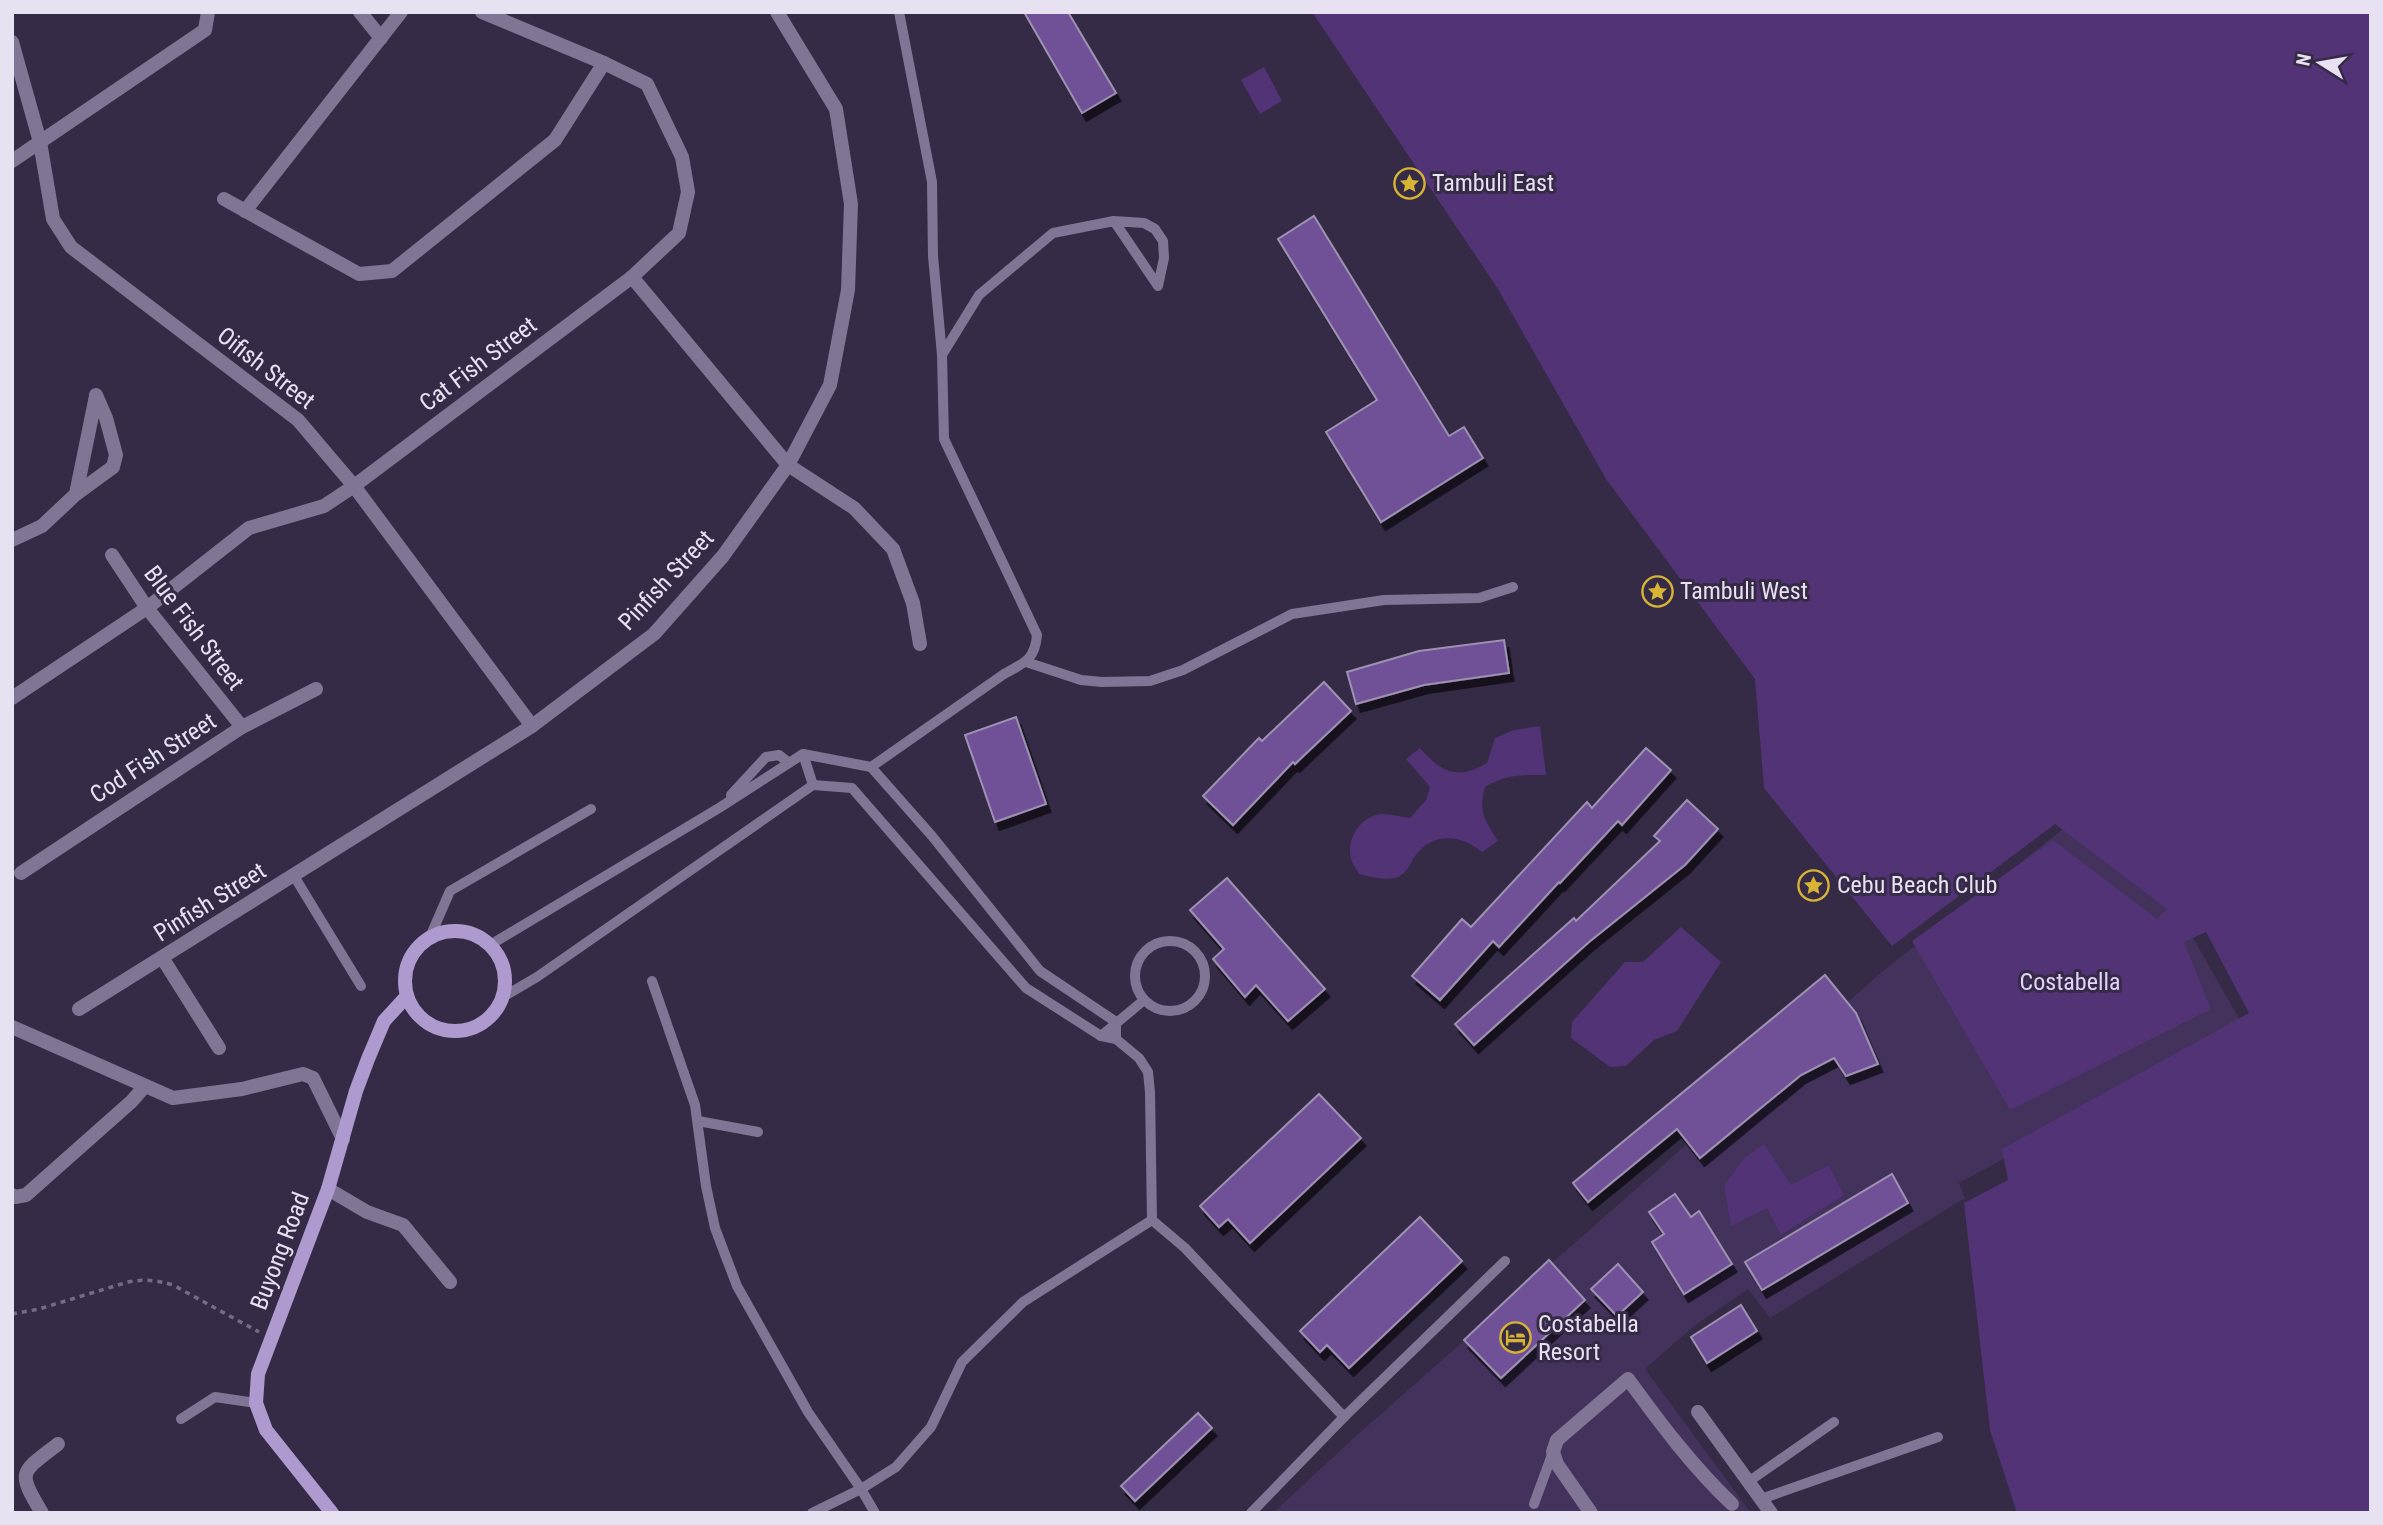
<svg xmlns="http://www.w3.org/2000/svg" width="2383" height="1525" viewBox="0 0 2383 1525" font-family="'Roboto Condensed',sans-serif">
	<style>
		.green { fill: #43325c }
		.water { fill: #513376 }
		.building { fill: #6f5197; stroke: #9e92b2; stroke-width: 2; filter: url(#shadow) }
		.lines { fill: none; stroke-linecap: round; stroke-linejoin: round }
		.path { stroke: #756c84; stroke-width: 3.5; stroke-dasharray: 5 5; stroke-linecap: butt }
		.lane { stroke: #817595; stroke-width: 10 }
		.street { stroke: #817595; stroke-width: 14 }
		.secondary { stroke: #ae9ace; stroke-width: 14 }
		.labels { text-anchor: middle; stroke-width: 6; stroke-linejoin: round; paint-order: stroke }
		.poi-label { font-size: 24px; fill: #e7e1f2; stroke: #362b46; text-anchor: start }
		.street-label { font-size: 24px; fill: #e7e1f2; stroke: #362b46 }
		.park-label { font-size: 24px; fill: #e1d2fa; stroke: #362b46 }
	</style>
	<defs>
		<filter id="shadow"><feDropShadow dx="4.5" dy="8" stdDeviation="0" flood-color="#0009"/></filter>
	</defs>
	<rect width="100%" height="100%" fill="#362b46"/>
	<polygon class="green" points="2110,792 2245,1029 1959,1183 1965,1198 1770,1318 1748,1289 1694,1326 1645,1369 1751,1513 1273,1513 1356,1436 1883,971"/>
	<g class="water">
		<polygon points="1312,12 2371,12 2371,1513 2017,1513 1990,1430 1964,1203 2008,1180 2002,1149 2249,1013 2206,932 2184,942 2211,1009 2010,1110 1912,941 2053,840 2157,919 2167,909 2055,824 1892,946 1764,788 1755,679 1606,479 1498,289"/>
		<polygon points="1264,67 1282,101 1260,114 1241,80"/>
		<path d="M1540,726l6,49c-24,0 -40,-1 -61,12 -7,25 0,33 13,54l-16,11c-21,-18 -50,-20 -67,4 -6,9 -7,16 -17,21 -12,4 -27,0 -39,-3 -2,-5 -7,-10 -8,-15 -5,-20 9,-43 31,-45 9,0 20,3 28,4l16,-18 4,-13 -24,-28 14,-11c21,24 37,33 67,15l8,-25 19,-8z"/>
		<polygon points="1681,927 1721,962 1677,1031 1654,1040 1626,1066 1610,1067 1571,1038 1572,1022 1625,962 1643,962"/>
		<polygon points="1764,1144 1791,1185 1829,1165 1844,1195 1781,1235 1767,1208 1731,1226 1724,1186 1744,1158"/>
	</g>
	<g class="building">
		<polygon points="1024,12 1068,12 1116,93 1082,113"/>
		<polygon points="1314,216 1449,436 1464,427 1483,458 1381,522 1326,432 1377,400 1278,239"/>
		<polygon points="1504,640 1509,673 1424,685 1356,704 1347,672 1419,651"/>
		<polygon points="1324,682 1351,711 1295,764 1293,762 1233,825 1203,796 1259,738 1262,741"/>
		<polygon points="1016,717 1046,804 995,822 965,735"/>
		<polygon points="1646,748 1671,770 1622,825 1618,821 1560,883 1559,882 1499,947 1493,941 1440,1000 1412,976 1462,919 1471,927 1587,802 1592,808"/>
		<polygon points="1687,800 1718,829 1685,865 1589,942 1474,1045 1455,1024 1574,918 1576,921 1660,841 1654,836"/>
		<polygon points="1227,878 1325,989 1288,1021 1256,985 1245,997 1213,959 1224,949 1190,910"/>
		<polygon points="1825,975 1856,1013 1878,1064 1846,1076 1834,1058 1801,1075 1700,1158 1677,1129 1588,1202 1573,1183"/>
		<polygon points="1319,1094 1361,1138 1250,1243 1228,1219 1219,1227 1200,1206"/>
		<polygon points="1892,1174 1908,1203 1762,1290 1745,1262"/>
		<polygon points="1675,1194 1691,1217 1699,1211 1732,1264 1684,1294 1652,1242 1664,1234 1649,1212"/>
		<polygon points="1420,1217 1462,1261 1349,1368 1327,1345 1320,1352 1300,1331"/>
		<polygon points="1549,1260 1585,1300 1501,1378 1464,1340"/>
		<polygon points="1618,1264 1643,1292 1617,1316 1591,1289"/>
		<polygon points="1741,1305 1757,1331 1707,1363 1691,1337"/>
		<polygon points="1198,1413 1212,1428 1135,1501 1121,1486"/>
	</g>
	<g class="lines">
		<path class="path" d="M12,1314l27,-5 89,-27c16,-3 29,-2 45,3l86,47"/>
		<g class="lane">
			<polyline points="899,12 932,182 933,256 942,355"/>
			<polyline points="1026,662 1081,680 1102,682 1150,681 1183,670 1292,614 1384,600 1479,598 1513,587"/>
			<polyline points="803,754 813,785"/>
			<path d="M871,767l133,-93c20,-11 31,-14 33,-39l-93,-196 -2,-84 37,-60 74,-62 61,-12 30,2 11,6 8,12 1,17 -6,28 -44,-65"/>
			<polyline points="731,795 766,757 779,755 789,763"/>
			<polyline points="294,876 361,986"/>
			<polyline points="430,937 450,891 591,809"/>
			<circle cx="1170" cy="976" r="35"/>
			<polyline points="490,945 719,808 803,754 871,767 932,836 1040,971 1116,1022 1116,1039"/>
			<polyline points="652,981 695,1105 706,1186 715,1228 737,1286 808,1412 861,1489 875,1513"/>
			<polyline points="503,997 537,977 813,785 852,788 1026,988 1101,1036 1116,1039 1139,1058 1148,1072 1150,1092 1152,1220 1185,1248 1344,1417"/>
			<polyline points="1101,1036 1144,1000"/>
			<polyline points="698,1121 758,1132"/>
			<polyline points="181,1419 215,1397 256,1403"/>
			<polyline points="1748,1482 1834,1422"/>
			<polyline points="1761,1499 1938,1437"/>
			<polyline points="1534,1504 1553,1452"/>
			<polyline points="812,1513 861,1489 896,1467 931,1427 962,1362 1023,1302 1152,1220"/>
			<polyline points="1251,1513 1344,1417 1505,1261"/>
		</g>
		<g class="street">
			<polyline points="360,12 381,38"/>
			<polyline points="12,42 40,142 53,219 71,247 298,420 354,486 532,726"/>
			<polyline points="12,161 205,30 208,12"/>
			<polyline points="224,199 359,274 392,271 555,140 604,63"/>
			<polyline points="245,211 401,12"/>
			<polyline points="632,277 788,465 854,508 893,549 913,603 920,644"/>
			<polyline points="76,494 96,396"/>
			<polyline points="12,540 42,526 76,494 113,467 116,455 106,418 96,395"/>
			<polyline points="112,555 147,608 242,727"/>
			<polyline points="12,698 147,608 249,528 324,506 354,486 632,277 679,233 688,192 682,157 647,84 604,63 482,12"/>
			<polyline points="21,873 242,727 316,689"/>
			<polyline points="163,959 219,1048"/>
			<polyline points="79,1009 532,726 654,634 723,556 788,465 830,385 848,290 851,204 836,109 777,12"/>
			<polyline points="12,1027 173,1098 242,1089 303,1074 313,1078 343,1139"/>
			<polyline points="328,1189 367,1212 403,1225 450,1282"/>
			<polyline points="12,1195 15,1197 26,1195 132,1101 144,1087"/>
			<polyline points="1698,1412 1771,1513"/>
			<path d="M42,1513c-26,-43 -21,-40 16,-69"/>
			<path d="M1591,1513l-34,-49 -4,-12 4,-12 71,-61c32,44 64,87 104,125"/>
		</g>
		<g class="secondary">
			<circle cx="455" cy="981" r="50"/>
			<polyline points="332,1513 266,1430 256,1403 258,1374 328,1189 356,1091 368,1059 384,1021 407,996"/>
		</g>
	</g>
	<defs>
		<symbol id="sight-ring" viewBox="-11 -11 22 22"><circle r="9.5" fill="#362b46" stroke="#d8b434" stroke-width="1.5"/><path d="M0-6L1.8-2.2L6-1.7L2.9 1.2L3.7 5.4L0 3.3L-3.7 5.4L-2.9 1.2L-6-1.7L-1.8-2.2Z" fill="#d8b434"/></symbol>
		<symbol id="hotel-ring" viewBox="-11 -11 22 22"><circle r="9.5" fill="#362b46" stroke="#d8b434" stroke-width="1.5"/><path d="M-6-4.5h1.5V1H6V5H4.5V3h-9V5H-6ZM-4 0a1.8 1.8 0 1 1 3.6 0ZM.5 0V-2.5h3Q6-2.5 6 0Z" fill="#d8b434"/></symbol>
	</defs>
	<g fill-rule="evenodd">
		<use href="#sight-ring" x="1392" y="166" width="35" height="35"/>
		<use href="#sight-ring" x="1640" y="574" width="35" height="35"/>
		<use href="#sight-ring" x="1796" y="868" width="35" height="35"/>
		<use href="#hotel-ring" x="1498" y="1320" width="35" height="35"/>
	</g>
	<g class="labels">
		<g class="poi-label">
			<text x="1432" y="191">Tambuli East</text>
			<text x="1680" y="599">Tambuli West</text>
			<text x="1837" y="893">Cebu Beach Club</text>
			<text x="1538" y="1332">Costabella<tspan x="1538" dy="28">Resort</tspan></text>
		</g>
		<g class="street-label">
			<text transform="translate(478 364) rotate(-37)" y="8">Cat Fish Street</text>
			<text transform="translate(266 368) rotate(38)" y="8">Oifish Street</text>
			<text transform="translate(666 580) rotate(-47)" y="8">Pinfish Street</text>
			<text transform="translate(194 628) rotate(53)" y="8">Blue Fish Street</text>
			<text transform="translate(153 758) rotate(-33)" y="8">Cod Fish Street</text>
			<text transform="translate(210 902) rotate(-32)" y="8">Pinfish Street</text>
			<text transform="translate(280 1251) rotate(-69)" y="8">Buyong Road</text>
		</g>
		<g class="park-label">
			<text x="2070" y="990">Costabella</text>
		</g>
	</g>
	<rect width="2383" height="1525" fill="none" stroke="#e7e1f2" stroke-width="28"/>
	<g transform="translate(2320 63) rotate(281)" stroke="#362b46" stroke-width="5" paint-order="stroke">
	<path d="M0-5L12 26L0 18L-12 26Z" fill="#e7e1f2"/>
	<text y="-10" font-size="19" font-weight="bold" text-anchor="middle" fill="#e7e1f2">N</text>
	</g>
</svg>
